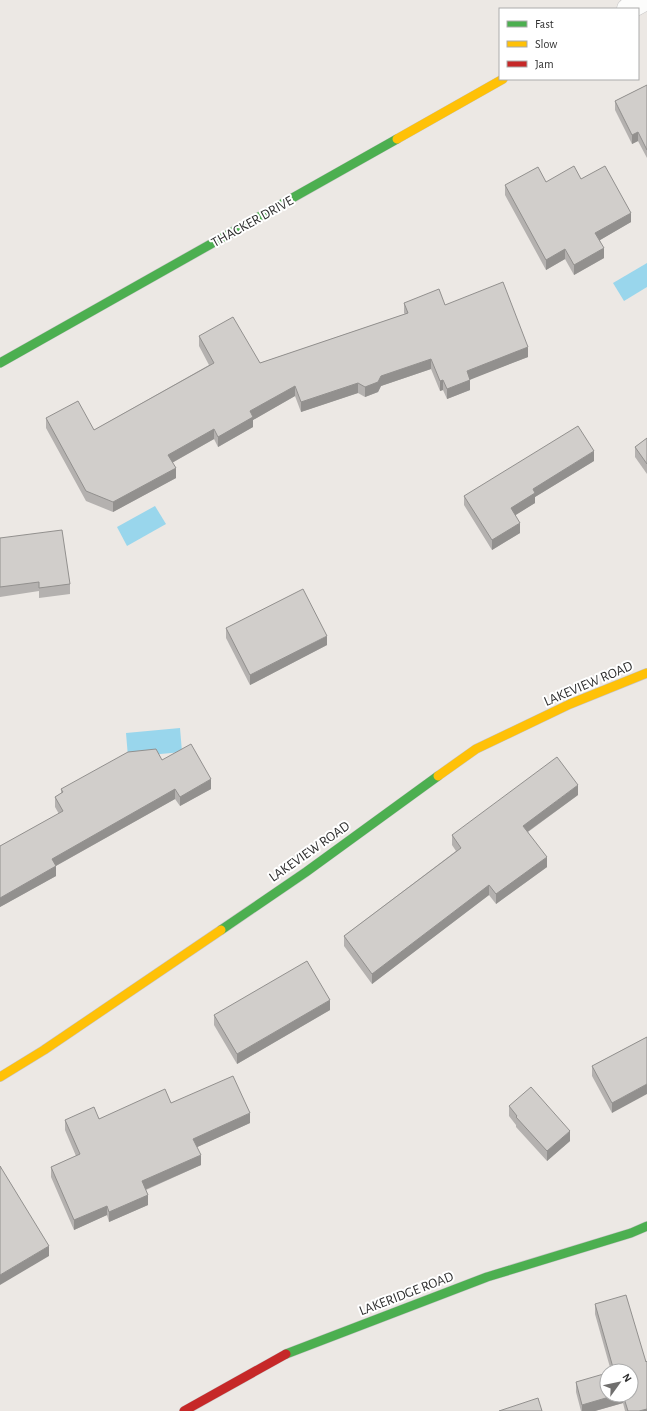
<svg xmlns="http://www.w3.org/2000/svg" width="647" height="1411" viewBox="0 0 647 1411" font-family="'Alegreya Sans',sans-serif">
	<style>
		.water { fill: #99d6ec }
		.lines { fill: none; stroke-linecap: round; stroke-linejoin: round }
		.street-casing { stroke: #c5c4c5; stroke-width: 23 }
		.fast-casing { stroke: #c5c4c5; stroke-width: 10 }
		.slow-casing { stroke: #c5c4c5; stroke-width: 10 }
		.jam-casing { stroke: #c5c4c5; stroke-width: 10 }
		.street { stroke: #fcfcfb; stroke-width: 22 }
		.fast { stroke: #4caf50; stroke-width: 9 }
		.slow { stroke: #ffc107; stroke-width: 9 }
		.jam { stroke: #c62828; stroke-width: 9 }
		.wall { fill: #b4b1af }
		.shaded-wall { fill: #92908e }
		.building { fill: #d1cecb; stroke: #92908e }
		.labels { text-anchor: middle; stroke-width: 4; stroke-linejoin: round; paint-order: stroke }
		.street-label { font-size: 14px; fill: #2e2e2e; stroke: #fff }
	</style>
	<rect width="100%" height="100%" fill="#ece8e4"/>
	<g class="water">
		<polygon points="647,263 647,287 624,301 613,283"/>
		<polygon points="155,506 166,524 127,546 117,527"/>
		<polygon points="180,728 182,752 128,757 126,733"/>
	</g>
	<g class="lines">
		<defs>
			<polyline id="street" points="628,9 644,0"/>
			<g id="fast">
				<polyline points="0,363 397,139"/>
				<polyline points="221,930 306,872 438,776"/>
				<polyline points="286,1354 487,1277 631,1233 647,1226"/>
			</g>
			<g id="slow">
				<polyline points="397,139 503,79"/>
				<polyline points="438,776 476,749 570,704 647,673"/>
				<polyline points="0,1077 44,1050 221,930"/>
			</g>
			<polyline id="jam" points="184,1411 286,1354"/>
		</defs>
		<use href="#street" class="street-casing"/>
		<use href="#fast" class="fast-casing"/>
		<use href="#slow" class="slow-casing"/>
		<use href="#jam" class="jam-casing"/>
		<use href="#street" class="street"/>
		<use href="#fast" class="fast"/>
		<use href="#slow" class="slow"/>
		<use href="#jam" class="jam"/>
	</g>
	<g class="wall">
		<polygon points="647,85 647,158 638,141 632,144 615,110 615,101"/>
		<polygon points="581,179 631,222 600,240 604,258 574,275 565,259 546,270 505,195 505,185"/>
		<polygon points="404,303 445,305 528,357 470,379 470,390 447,399 443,390 440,391 431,369 381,386 378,392 365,397 358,393 301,412 295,396 253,420 253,427 218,447 214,439 172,463 176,478 113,512 86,501 46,428 46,418 94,430 209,365 199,346 199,336 260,363 405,314 404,313"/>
		<polygon points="647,438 647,474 635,457 635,447"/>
		<polygon points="594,461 535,497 535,503 515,515 520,533 492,550 464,505 464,496"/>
		<polygon points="0,538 70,584 70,594 39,598 39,591 0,597"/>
		<polygon points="226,628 327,645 250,685 226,638"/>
		<polygon points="162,760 211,789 180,806 175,799 56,866 56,876 0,907 0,846 59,814 55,807 55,797 61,793 61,789"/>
		<polygon points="578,795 528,832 547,867 496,904 489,895 372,984 344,946 344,936 456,851 452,845 452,835"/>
		<polygon points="330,1010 237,1064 214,1025 214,1015"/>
		<polygon points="647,1037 612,1113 592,1076 592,1066"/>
		<polygon points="171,1103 250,1123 197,1147 201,1165 146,1190 148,1205 109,1222 107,1215 74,1230 51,1177 51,1167 76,1156 65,1130 65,1120 99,1119"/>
		<polygon points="509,1106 570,1141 547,1161 516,1127 516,1125 509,1116"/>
		<polygon points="595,1304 646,1362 647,1411 625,1411 623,1403 595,1411 581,1411 576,1392 576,1382 607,1395 631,1395 631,1371 611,1371 595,1314"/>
	</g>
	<g class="shaded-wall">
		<polygon points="638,132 638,141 632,144 632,135"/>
		<polygon points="631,213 631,222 595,243 595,233"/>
		<polygon points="604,248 604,258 574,275 574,265"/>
		<polygon points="565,249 565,259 546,270 546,260"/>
		<polygon points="528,347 528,357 467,381 467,371"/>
		<polygon points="431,359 431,369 381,386 378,392 365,397 365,387 381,376"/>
		<polygon points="443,380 443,390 440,391 440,381"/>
		<polygon points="470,380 470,390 447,399 447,389"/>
		<polygon points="358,383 358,393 301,412 301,402"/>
		<polygon points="295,386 295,396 253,420 253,427 218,447 218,437 250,411"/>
		<polygon points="214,429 214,439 168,465 168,455"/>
		<polygon points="594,451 594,461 535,497 535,503 511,518 511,508 533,489"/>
		<polygon points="176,468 176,478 113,512 113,502"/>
		<polygon points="520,523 520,533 492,550 492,540"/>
		<polygon points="327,636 327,645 250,685 250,675"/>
		<polygon points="211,779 211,789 180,806 180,797"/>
		<polygon points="578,785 578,795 523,835 523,826"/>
		<polygon points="175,789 175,799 52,868 52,859"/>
		<polygon points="547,857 547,867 496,904 496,894"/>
		<polygon points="56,866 56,876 0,907 0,898"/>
		<polygon points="489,885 489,895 372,984 372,974"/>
		<polygon points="330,1000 330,1010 237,1064 237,1054"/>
		<polygon points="647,1084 647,1094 612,1113 612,1103"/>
		<polygon points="250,1113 250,1123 193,1149 193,1139"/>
		<polygon points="570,1131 570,1141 547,1161 547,1151"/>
		<polygon points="201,1155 201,1165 142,1191 142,1181"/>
		<polygon points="148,1195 148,1205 109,1222 109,1212"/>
		<polygon points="107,1206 107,1215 74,1230 74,1220"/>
		<polygon points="49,1246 49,1256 0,1285 0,1275"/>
		<polygon points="616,1395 623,1395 623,1403 595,1411 582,1411 582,1405"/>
		<polygon points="647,1409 647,1411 639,1411"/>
	</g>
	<g class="building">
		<polygon points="647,85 647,150 638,132 632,135 615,101"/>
		<polygon points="574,166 581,179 605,166 631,213 595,233 604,248 574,265 565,249 546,260 505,185 538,167 546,182"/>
		<polygon points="503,282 528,347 467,371 470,380 447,389 443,380 440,381 431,359 381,376 378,382 365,387 358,383 301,402 295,386 250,411 253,417 218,437 214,429 168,455 176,468 113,502 86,491 46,418 78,401 94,430 214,363 199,336 233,317 260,363 408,313 404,303 439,289 445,305"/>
		<polygon points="578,426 594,451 533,489 535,493 511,508 520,523 492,540 464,496"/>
		<polygon points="647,438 647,464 635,447"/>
		<polygon points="62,530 70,584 39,588 39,582 0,587 0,538"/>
		<polygon points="303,589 327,636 250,675 226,628"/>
		<polygon points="191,744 211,779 180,797 175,789 52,859 56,866 0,898 0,846 63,811 55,797 63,792 61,789 128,752 156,749 162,760"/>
		<polygon points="557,757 578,785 523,826 547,857 496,894 489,885 372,974 344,936 461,848 452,835"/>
		<polygon points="307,961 330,1000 237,1054 214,1015"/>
		<polygon points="647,1037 647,1084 612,1103 592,1066"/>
		<polygon points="233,1076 250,1113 193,1139 201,1155 142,1181 148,1195 109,1212 107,1206 74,1220 51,1167 80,1154 65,1120 94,1107 99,1119 165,1089 171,1103"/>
		<polygon points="531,1087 570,1131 547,1151 516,1117 517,1116 509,1106"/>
		<polygon points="0,1166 49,1246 0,1275"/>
		<polygon points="626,1295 646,1362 647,1361 647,1409 639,1411 628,1411 623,1395 631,1395 631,1371 614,1371 595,1304"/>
		<polygon points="607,1373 607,1395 616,1395 582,1405 576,1382"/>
		<polygon points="538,1398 542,1411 499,1411"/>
	</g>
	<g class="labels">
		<g class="street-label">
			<text transform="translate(252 221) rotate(-29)" y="5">THACKER DRIVE</text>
			<text transform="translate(588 683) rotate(-23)" y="5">LAKEVIEW ROAD</text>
			<text transform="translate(309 851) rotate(-35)" y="5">LAKEVIEW ROAD</text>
			<text transform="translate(406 1293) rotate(-21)" y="5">LAKERIDGE ROAD</text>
		</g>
	</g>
	<rect x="499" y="8" width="140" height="72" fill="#ffffff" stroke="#ababab"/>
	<rect x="507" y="21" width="20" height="6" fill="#4caf50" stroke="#ababab"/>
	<text x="535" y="28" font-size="12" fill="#2e2e2e">Fast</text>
	<rect x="507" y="41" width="20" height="6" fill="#ffc107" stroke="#ababab"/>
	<text x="535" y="48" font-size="12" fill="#2e2e2e">Slow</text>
	<rect x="507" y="61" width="20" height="6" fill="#c62828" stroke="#ababab"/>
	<text x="535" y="68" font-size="12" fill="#2e2e2e">Jam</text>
	<g transform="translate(619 1383) rotate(57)"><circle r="19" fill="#ffffff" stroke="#ababab"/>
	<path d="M0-3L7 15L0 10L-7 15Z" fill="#706f6e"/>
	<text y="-6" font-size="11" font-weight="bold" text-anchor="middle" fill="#2e2e2e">N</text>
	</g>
</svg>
